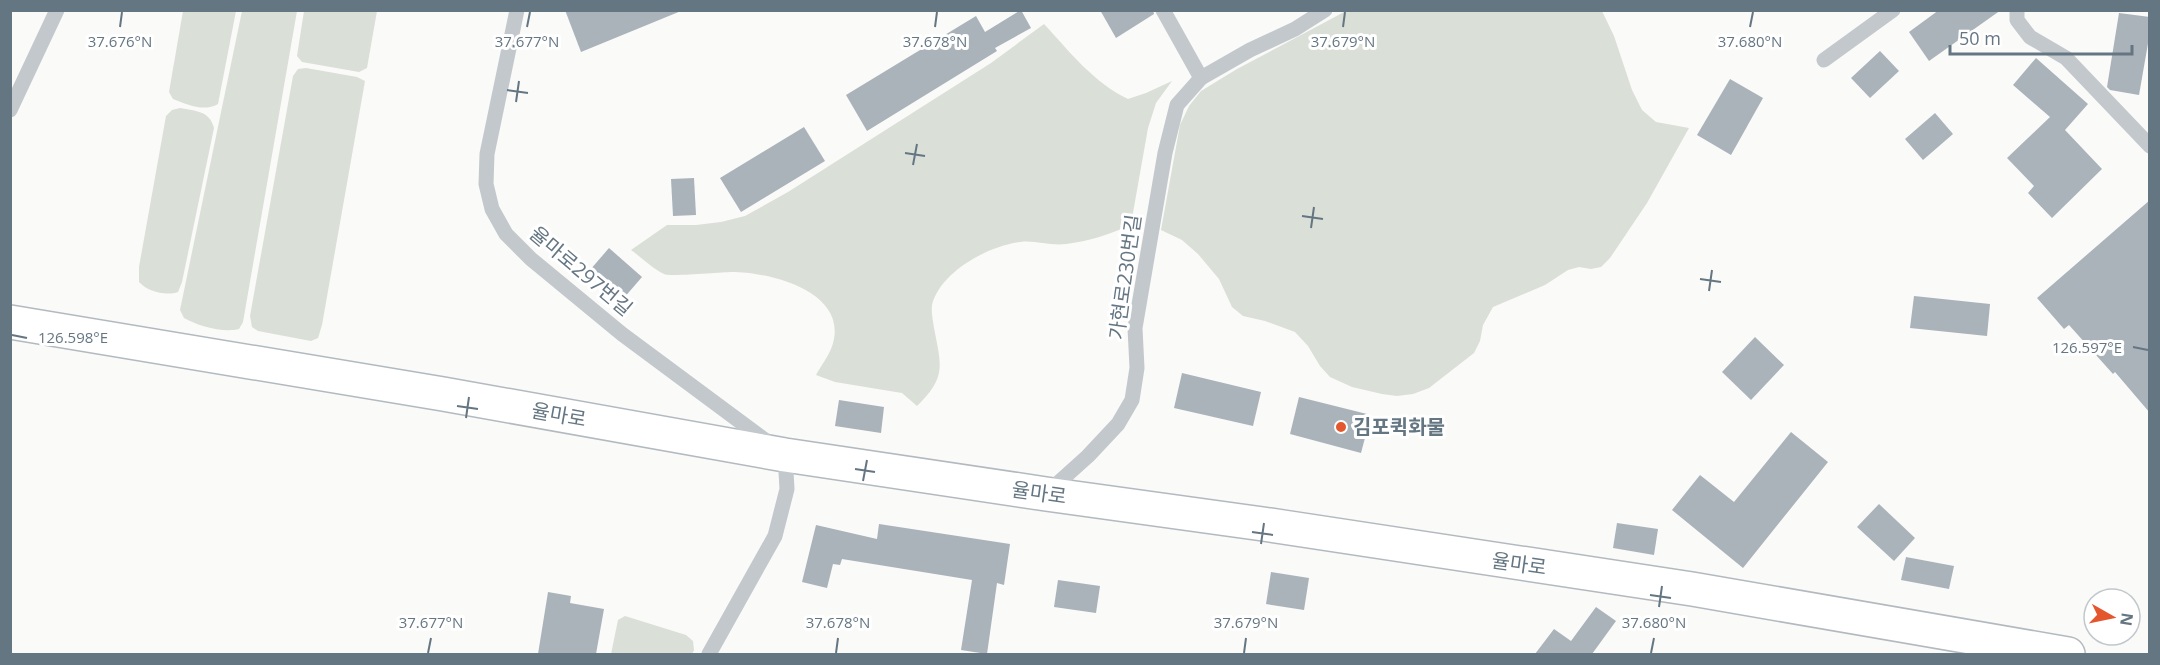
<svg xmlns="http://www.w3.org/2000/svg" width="2160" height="665" viewBox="0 0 2160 665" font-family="'Open Sans','Noto Sans KR',sans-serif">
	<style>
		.green { fill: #dadfd7 }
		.building { fill: #aab3b9 }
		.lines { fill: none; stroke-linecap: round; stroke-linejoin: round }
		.secondary-casing { stroke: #b3babf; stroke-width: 36 }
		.lane { stroke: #c3c8cc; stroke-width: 15 }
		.secondary { stroke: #fff; stroke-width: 33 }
		.ticks { fill: none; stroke: #657683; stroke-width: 2 }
		.poi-dot { fill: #e4572e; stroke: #fff; stroke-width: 2 }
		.labels { text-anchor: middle; stroke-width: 6; stroke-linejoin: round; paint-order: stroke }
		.street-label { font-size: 20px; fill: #657683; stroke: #fff }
		.poi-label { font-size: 20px; font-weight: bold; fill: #657683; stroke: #fff; text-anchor: start }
		.ticks-label { font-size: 15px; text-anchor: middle; fill: #657683; stroke: #fff; stroke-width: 6; stroke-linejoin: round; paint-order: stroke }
	</style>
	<rect width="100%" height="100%" fill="#fafaf8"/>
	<g class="green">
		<path d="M183,11h53l-18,93c-14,8 -30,1 -45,-5l-4,-7z"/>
		<path d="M242,11h55l-54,311 -4,7c-16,4 -41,-3 -55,-11l-4,-8z"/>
		<polygon points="304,11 377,11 367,68 359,72 302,62 297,56"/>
		<polygon points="1346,11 1602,11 1614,36 1632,90 1642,110 1656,122 1689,128 1647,203 1610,258 1601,267 1591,269 1579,267 1568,270 1545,285 1493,307 1483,325 1480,341 1474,353 1429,388 1413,394 1397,396 1382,394 1352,387 1330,377 1320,366 1308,346 1295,332 1265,321 1243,316 1232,307 1219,279 1198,254 1182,240 1161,230 1180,125 1189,106 1201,91 1237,69"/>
		<path d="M1044,24c25,27 50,59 84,75l18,-6 26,-12 -16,22 -8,25 -17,96c-20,11 -43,17 -65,20 -16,2 -31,-4 -46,-2 -32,4 -80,30 -88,63 -1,7 1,16 2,23 7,37 13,49 -17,78l-15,-13 -67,-11 -19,-7c6,-11 16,-23 18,-36 9,-49 -66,-67 -102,-67 -11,0 -62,5 -68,2 -11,-5 -23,-17 -33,-24l36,-25h29l25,-3 24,-6 43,-24 203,-129z"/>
		<polygon points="306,68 357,77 365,81 322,325 318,338 311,341 258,331 252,327 250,316 293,76 298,69"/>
		<path d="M180,108c16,3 30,3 34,20l-32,154 -4,10c-12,4 -30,0 -39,-10v-15l27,-151 6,-6z"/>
		<polygon points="625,616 686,635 693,641 694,650 692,654 611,654 618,620"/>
	</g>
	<g class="building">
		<polygon points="565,10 681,10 681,11 581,52"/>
		<polygon points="1021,10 1031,28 995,48 997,51 867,131 846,95 976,16 985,32"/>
		<polygon points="1100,10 1153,10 1154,14 1116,38"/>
		<polygon points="1939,10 2001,10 1929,61 1909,32"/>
		<polygon points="2119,13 2150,17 2150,32 2139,95 2110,90 2107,87"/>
		<polygon points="1880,51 1899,71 1870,98 1851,78"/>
		<polygon points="2036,58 2088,104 2065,130 2102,169 2052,218 2028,193 2034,186 2007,158 2050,117 2013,85"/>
		<polygon points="1730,79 1763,98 1731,155 1697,135"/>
		<polygon points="1935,113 1953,134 1923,160 1905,139"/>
		<polygon points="804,127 825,161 741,212 720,178"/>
		<polygon points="694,178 696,215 673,216 671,179"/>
		<polygon points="2150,200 2150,413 2115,372 2113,374 2069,325 2064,329 2037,298"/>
		<polygon points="609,248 642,277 623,299 590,270"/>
		<polygon points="1914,296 1990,304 1987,336 1910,328"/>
		<polygon points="1755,337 1784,365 1751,400 1722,372"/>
		<polygon points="1182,373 1261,392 1253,426 1174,408"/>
		<polygon points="1299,397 1371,415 1361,453 1290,434"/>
		<polygon points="839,400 884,407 881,433 835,426"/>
		<polygon points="1791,432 1828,462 1743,568 1672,510 1700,475 1734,502"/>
		<polygon points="1879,504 1915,538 1894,561 1857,527"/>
		<polygon points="1617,523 1658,529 1654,555 1613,548"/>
		<polygon points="879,524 1010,544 1004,585 997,583 987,654 961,650 972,580 842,559 840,565 833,564 827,588 802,582 816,525 877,539"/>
		<polygon points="1906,557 1954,566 1949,589 1901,580"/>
		<polygon points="1271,572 1309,578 1304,610 1266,604"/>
		<polygon points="1058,580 1100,586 1096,613 1054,607"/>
		<polygon points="548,592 571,596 570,603 604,609 596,654 538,654"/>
		<polygon points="1596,607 1616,621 1592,654 1535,654 1554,629 1571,641"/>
	</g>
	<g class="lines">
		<defs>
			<polyline id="secondary" points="10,322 443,394 785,455 1046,494 1263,524 1692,589 2068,654"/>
		</defs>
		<use href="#secondary" class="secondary-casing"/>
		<g class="lane">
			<polyline points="517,10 487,154 486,184 492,209 506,234 531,259 622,334 785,455 787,489 775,536 709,654"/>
			<polyline points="1163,10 1201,78"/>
			<polyline points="2017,10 2017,20 2030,37 2066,58 2150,146"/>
			<polyline points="1824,60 1893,10"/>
			<polyline points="10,110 57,10"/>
			<polyline points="1048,492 1088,456 1118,424 1132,400 1137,368 1135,328 1165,153 1177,105 1201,78 1250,50 1295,29 1325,10"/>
		</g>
		<use href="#secondary" class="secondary"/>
	</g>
	<path class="ticks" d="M120,27l2,-15M527,27l3,-15M935,27l2,-15M1343,27l2,-15M1750,27l3,-15M507,90l21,3M516,102l3,-21M905,153l20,3M913,165l4,-21M1302,216l21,3M1311,228l3,-21M1700,279l21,3M1709,291l3,-21M12,335l15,3M2133,347l15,3M457,406l21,3M466,418l3,-21M855,469l20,3M863,481l4,-21M1252,532l21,3M1261,544l3,-21M1650,595l21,3M1659,607l3,-21M428,653l3,-15M836,653l2,-15M1244,653l2,-15M1651,653l3,-15"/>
	<circle class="poi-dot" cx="1341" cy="427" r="6"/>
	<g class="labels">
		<g class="street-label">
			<text transform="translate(581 271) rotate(40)" y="7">율마로297번길</text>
			<text transform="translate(1125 277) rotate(-82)" y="7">가현로230번길</text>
			<text transform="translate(559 415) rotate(10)" y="7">율마로</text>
			<text transform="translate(1039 493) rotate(8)" y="7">율마로</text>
			<text transform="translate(1519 564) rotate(8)" y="7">율마로</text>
		</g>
		<g class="poi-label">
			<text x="1353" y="434">김포퀵화물</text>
		</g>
	</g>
	<g class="ticks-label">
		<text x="120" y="47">37.676°N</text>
		<text x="527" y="47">37.677°N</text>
		<text x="935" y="47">37.678°N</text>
		<text x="1343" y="47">37.679°N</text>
		<text x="1750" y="47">37.680°N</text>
		<text x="73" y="343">126.598°E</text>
		<text x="2087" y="353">126.597°E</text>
		<text x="431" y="628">37.677°N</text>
		<text x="838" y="628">37.678°N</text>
		<text x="1246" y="628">37.679°N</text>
		<text x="1654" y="628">37.680°N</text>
	</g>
	<rect width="2160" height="665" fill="none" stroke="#657683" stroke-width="24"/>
	<g transform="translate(2112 617) rotate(99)"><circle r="28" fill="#ffffff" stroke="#c1c8cd" stroke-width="1.5"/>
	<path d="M0-4.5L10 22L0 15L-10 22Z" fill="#e4572e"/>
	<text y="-9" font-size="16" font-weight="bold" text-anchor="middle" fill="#657683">N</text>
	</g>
	<path d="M1950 45v9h182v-9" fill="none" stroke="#657683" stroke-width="3"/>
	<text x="1959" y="45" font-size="18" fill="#657683" stroke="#ffffff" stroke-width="4.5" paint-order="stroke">50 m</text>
</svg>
